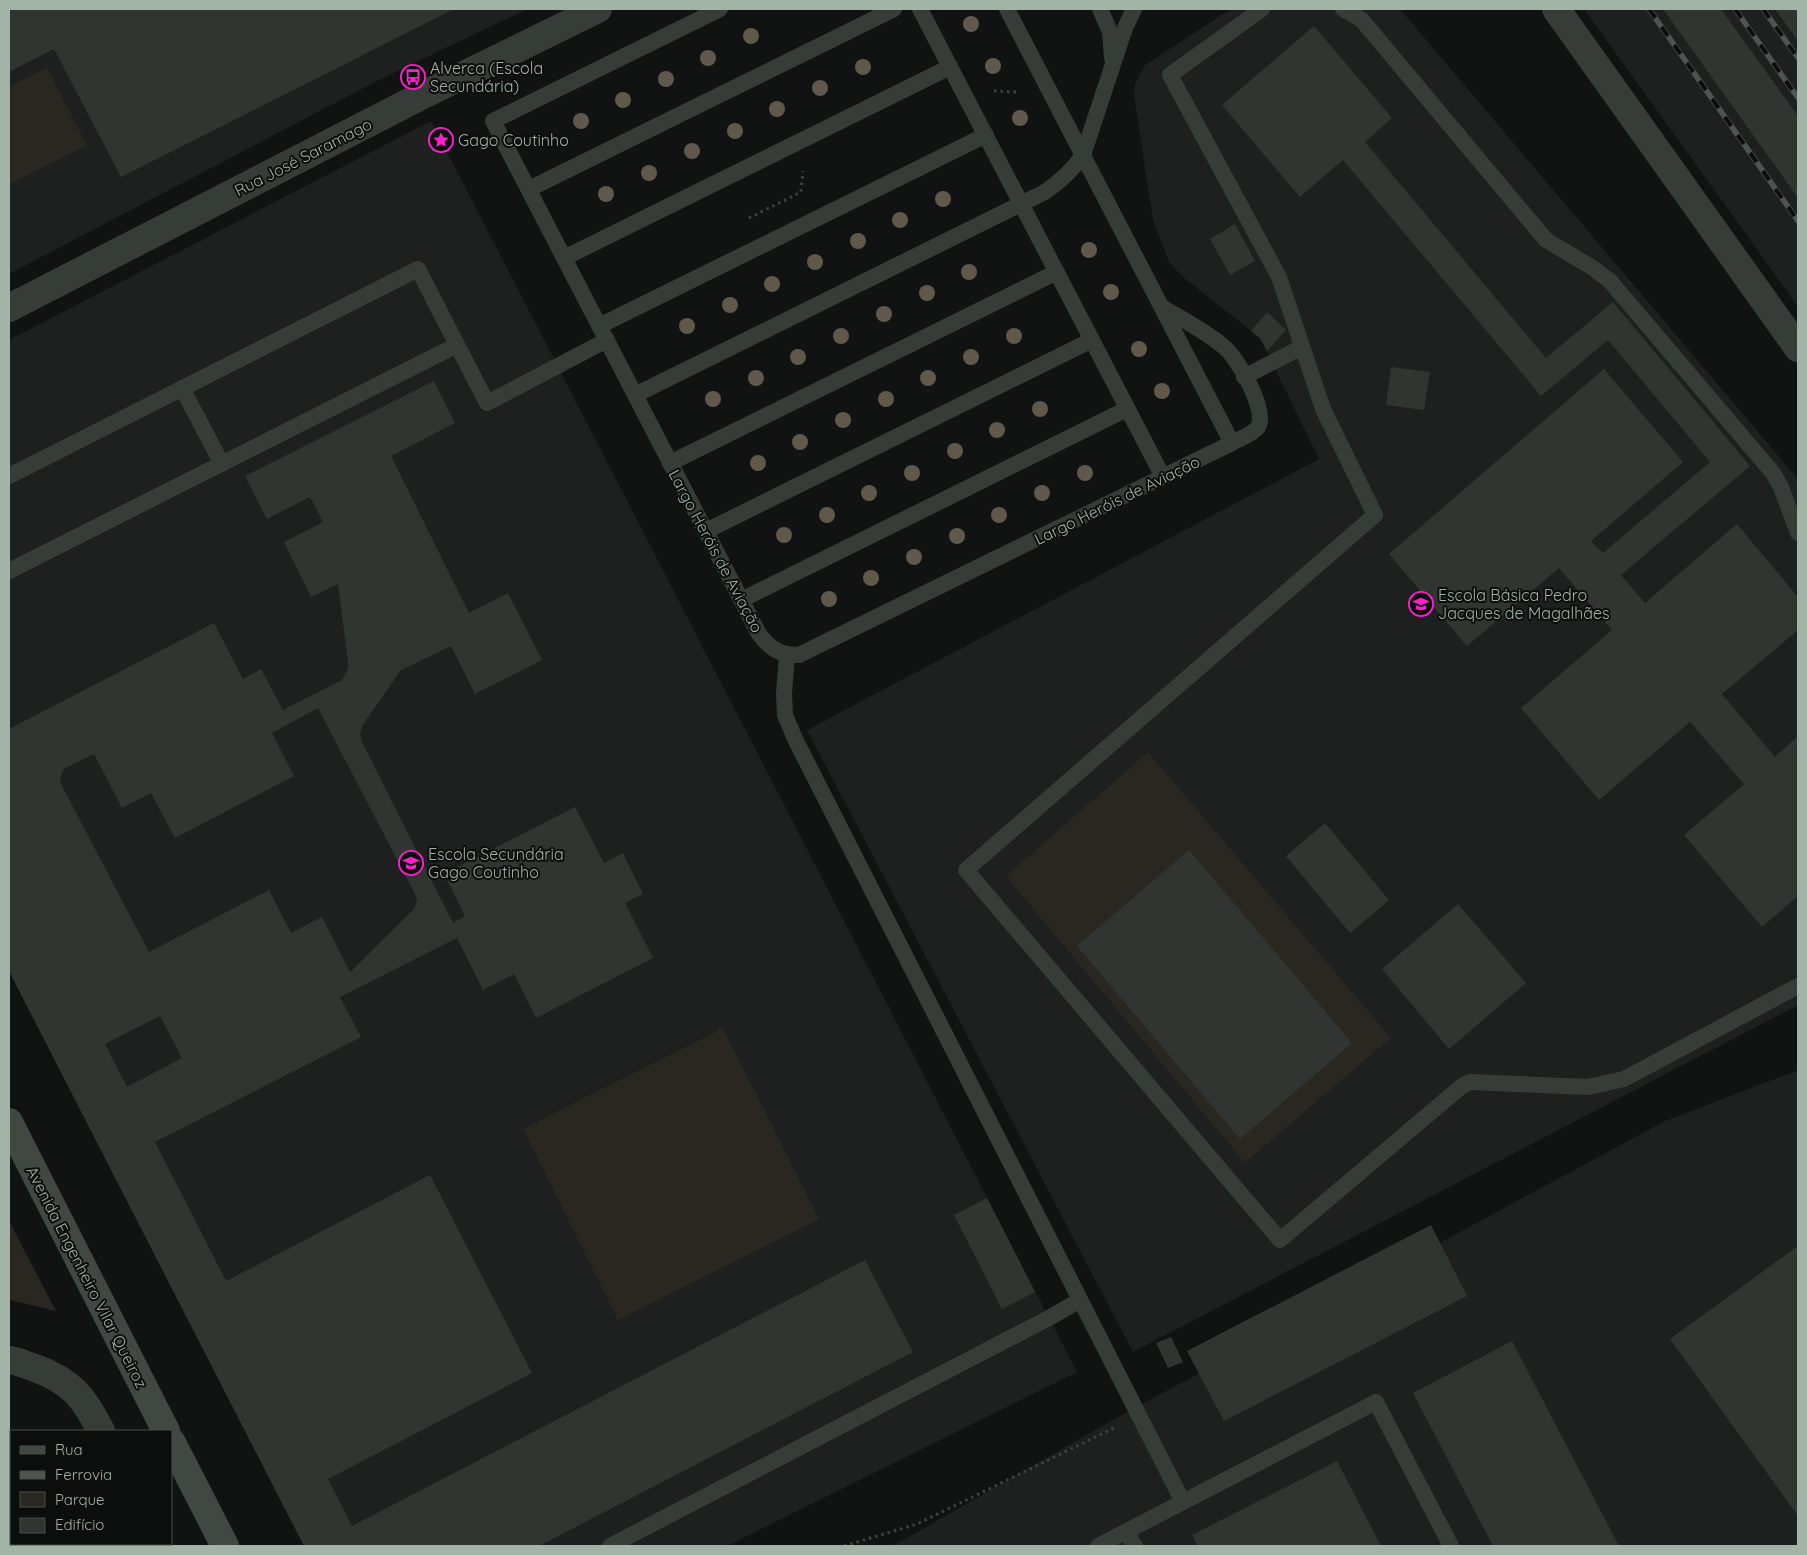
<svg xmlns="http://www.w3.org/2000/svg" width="1807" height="1555" viewBox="0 0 1807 1555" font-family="Quicksand,sans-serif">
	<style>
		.built { fill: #1d201e }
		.green { fill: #2a2721 }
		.building { fill: #303532; fill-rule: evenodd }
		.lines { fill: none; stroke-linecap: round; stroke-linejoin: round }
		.path { stroke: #3c443e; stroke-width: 3; stroke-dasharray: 2.5 4; stroke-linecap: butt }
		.lane { stroke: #363d39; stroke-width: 16 }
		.street { stroke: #363d39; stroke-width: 28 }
		.secondary { stroke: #404842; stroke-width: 28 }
		.rail-casing { stroke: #4c554f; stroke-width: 5.5 }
		.rail { stroke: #0c0d0d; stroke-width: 4; stroke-dasharray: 11; stroke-linecap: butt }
		.tree { fill: #60584a }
		.labels { text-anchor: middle; stroke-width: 4; stroke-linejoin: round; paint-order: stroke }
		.poi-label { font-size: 16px; fill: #a1b4a6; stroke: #0c0d0d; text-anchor: start }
		.street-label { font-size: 16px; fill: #a1b4a6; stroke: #0c0d0d }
	</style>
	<rect width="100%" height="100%" fill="#111312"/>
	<g class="built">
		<polygon points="9,9 527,9 375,82 9,274"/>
		<polygon points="1231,9 1400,9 1798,479 1798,1005 1133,1352 807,730 1319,459 1260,338 1183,277 1169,262 1153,220 1134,96 1135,84 1145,65"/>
		<polygon points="1584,9 1798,9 1798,307 1756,248"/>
		<polygon points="431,121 1077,1372 727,1546 304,1546 9,971 9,340"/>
		<polygon points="1798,1070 1798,1546 893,1546 1109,1422 1665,1121"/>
	</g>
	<g class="green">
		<polygon points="47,68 87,145 9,184 9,87"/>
		<polygon points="1148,752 1391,1038 1245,1163 1006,876"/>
		<polygon points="723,1028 819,1219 618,1320 523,1129"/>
		<polygon points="9,1221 56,1311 9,1300"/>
	</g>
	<g class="building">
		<polygon points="9,9 454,9 121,177 54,49 9,72"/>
		<polygon points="1663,9 1721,9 1798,116 1798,198"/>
		<polygon points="1775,9 1798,9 1798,41"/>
		<polygon points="1314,26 1392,118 1365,142 1546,358 1613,302 1750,466 1621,575 1645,603 1737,524 1798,597 1798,630 1722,694 1775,757 1798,736 1798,896 1762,927 1684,835 1744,784 1690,722 1599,800 1521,708 1612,630 1559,568 1467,646 1389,554 1604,369 1683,462 1591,541 1603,553 1710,462 1608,340 1541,396 1343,160 1300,197 1222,105"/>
		<polygon points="1235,224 1255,261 1230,275 1210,239"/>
		<polygon points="1267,312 1286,330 1267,351 1260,338 1251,331"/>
		<polygon points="1391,367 1430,372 1424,410 1386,405"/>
		<path d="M434,381l21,42 -64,33 78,157 39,-20 34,67 -67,34 -24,-48 -50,24 -39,56 -2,8 2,8 91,181 12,-7 -21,-42 131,-67 29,56 19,-10 20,41 -18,9 28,55 -117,60 -22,-44 -31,16 -26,-52 -117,59 21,40 -206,105 71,139 204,-106 102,198 -204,106 24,47 513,-266 48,92 -374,194h-235l-295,-575v-242l205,-106 29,56 18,-10 22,41 59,-30 6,-11v-7l-10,-78 -27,13 -27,-55 39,-20 -13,-25 -43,22 -22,-43zM318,708l97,186 2,5 -3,10 -64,63 -28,-55 -31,16 -22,-43 -120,62 -89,-170 2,-10 3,-4 29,-14 28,54 29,-15 24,45 119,-62 -22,-43zM160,1016l22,42 -55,29 -22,-43z"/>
		<polygon points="1325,823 1389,900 1350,933 1286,856"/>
		<polygon points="1189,850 1352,1043 1240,1139 1077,946"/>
		<polygon points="1458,904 1526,983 1449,1049 1382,969"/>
		<polygon points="987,1198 1035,1292 1002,1309 954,1215"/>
		<polygon points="1431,1225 1467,1296 1224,1421 1187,1351"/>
		<polygon points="1798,1246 1798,1516 1670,1339"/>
		<polygon points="1171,1337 1183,1362 1168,1368 1156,1343"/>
		<polygon points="1512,1341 1619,1546 1493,1546 1413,1393"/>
		<polygon points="1337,1461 1381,1546 1198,1546 1192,1535"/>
		<polygon points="9,1469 11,1472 11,1523 9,1525"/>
	</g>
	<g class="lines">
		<g class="path">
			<polyline points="994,91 1018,92"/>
			<polyline points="749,218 801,192 803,171"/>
			<polyline points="844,1546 917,1524 1114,1428"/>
		</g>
		<g class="lane">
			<path d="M720,9l-227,112 266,513c11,15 21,21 40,21l433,-212 -225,-434"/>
			<polyline points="920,9 1163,477"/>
			<polyline points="1100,9 1110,32 1112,58"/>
			<polyline points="1262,9 1170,75 1279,277 1323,409 1375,515 966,870 1280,1240 1462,1086 1470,1082 1588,1087 1624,1079 1798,986"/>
			<polyline points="1343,9 1361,19 1546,240 1593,268 1610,281 1773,473 1781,487 1798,533"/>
			<polyline points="529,189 894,9"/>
			<polyline points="564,258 950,67"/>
			<path d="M1162,307c20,12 43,24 61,39 14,10 45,65 35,81 -6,8 -18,11 -26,16"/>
			<polyline points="599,326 986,135"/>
			<polyline points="1244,377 1302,347"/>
			<polyline points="182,388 222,464"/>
			<path d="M635,395l410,-203c16,-11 27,-21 38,-37l42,-127 9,-19"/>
			<polyline points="670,463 1057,272"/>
			<polyline points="9,476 418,269 487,403 607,340"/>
			<polyline points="706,531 1092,340"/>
			<polyline points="9,571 457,345"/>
			<polyline points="741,600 1127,409"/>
			<polyline points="787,655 784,694 785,715 796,741 1183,1502"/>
			<polyline points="1126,1532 1135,1546"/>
			<polyline points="610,1546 1049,1318 1080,1300"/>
			<polyline points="1098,1546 1376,1402 1451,1546"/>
		</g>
		<g class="street">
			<polyline points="1556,9 1798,348"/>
			<polyline points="9,308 423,95 598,9"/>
			<path d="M9,1360c9,1 17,5 26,8 36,13 49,29 66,63"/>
			<polyline points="122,1544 123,1546"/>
		</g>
		<g class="secondary">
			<polyline points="9,1122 166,1431"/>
			<polyline points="171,1441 225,1546"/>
		</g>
		<defs>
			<g id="rail">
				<polyline points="1649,9 1798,221"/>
				<polyline points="1735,9 1798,98"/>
				<polyline points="1763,9 1798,58"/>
			</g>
		</defs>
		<use href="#rail" class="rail-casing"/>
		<use href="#rail" class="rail"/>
	</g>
	<g class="tree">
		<circle cx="971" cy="24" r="8"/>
		<circle cx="751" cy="36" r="8"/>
		<circle cx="708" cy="58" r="8"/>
		<circle cx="993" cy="66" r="8"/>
		<circle cx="863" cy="67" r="8"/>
		<circle cx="666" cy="79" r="8"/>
		<circle cx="820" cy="88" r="8"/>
		<circle cx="623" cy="100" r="8"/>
		<circle cx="777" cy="109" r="8"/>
		<circle cx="1020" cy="118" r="8"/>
		<circle cx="581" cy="121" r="8"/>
		<circle cx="735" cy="131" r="8"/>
		<circle cx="692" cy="151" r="8"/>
		<circle cx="649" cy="173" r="8"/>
		<circle cx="606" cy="194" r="8"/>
		<circle cx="943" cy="199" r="8"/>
		<circle cx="900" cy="220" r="8"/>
		<circle cx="858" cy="241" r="8"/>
		<circle cx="1089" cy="250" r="8"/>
		<circle cx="815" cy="262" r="8"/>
		<circle cx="969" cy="272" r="8"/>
		<circle cx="772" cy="284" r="8"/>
		<circle cx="1111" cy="292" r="8"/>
		<circle cx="927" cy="293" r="8"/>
		<circle cx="730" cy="305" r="8"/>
		<circle cx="884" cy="314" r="8"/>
		<circle cx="687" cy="326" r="8"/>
		<circle cx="841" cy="336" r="8"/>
		<circle cx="1014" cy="336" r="8"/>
		<circle cx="1139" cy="349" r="8"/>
		<circle cx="798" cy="357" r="8"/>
		<circle cx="971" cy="357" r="8"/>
		<circle cx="756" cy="378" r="8"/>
		<circle cx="928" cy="378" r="8"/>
		<circle cx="1162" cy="391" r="8"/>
		<circle cx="713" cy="399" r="8"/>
		<circle cx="886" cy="399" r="8"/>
		<circle cx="1040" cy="409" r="8"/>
		<circle cx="843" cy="420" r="8"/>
		<circle cx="997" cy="430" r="8"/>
		<circle cx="800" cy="442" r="8"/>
		<circle cx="955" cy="451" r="8"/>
		<circle cx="758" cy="463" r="8"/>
		<circle cx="912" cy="473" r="8"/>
		<circle cx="1085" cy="473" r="8"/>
		<circle cx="869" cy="493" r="8"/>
		<circle cx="1042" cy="493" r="8"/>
		<circle cx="827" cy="515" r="8"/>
		<circle cx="999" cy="515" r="8"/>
		<circle cx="784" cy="535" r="8"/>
		<circle cx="957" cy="536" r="8"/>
		<circle cx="914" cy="557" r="8"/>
		<circle cx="871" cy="578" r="8"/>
		<circle cx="829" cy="599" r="8"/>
	</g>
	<defs>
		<symbol id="bus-ring" viewBox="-11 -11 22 22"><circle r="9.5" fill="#0c0d0d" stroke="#fd1ece" stroke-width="1.5"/><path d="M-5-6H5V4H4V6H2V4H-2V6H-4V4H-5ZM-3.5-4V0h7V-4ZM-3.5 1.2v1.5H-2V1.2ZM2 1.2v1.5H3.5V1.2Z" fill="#fd1ece"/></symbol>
		<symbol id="sight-ring" viewBox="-11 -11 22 22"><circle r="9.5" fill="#0c0d0d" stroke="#fd1ece" stroke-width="1.5"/><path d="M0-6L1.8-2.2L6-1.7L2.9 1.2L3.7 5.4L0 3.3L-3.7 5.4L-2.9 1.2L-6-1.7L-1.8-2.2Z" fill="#fd1ece"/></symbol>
		<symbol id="school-ring" viewBox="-11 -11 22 22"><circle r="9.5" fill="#0c0d0d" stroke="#fd1ece" stroke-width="1.5"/><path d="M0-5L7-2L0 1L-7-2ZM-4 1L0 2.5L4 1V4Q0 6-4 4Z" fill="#fd1ece"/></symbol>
	</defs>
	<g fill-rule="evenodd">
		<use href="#bus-ring" x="399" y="63" width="28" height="28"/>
		<use href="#sight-ring" x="427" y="126" width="28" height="28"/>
		<use href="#school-ring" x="1407" y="590" width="28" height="28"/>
		<use href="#school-ring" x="397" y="849" width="28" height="28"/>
	</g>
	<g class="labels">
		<g class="poi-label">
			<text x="430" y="74">Alverca (Escola<tspan x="430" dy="18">Secundária)</tspan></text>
			<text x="458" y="146">Gago Coutinho</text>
			<text x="1438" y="601">Escola Básica Pedro<tspan x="1438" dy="18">Jacques de Magalhães</tspan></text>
			<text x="428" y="860">Escola Secundária<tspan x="428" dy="18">Gago Coutinho</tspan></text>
		</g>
		<g class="street-label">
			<text transform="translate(303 157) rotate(-27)" y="6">Rua José Saramago</text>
			<text transform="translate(1117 500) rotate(-26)" y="6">Largo Heróis de Aviação</text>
			<text transform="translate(716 551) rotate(62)" y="6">Largo Heróis de Aviação</text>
			<text transform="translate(87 1277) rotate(63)" y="6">Avenida Engenheiro Vilar Queiroz</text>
		</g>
	</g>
	<rect width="1807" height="1555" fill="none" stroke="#a1b4a6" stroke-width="20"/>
	<rect x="10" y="1430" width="162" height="115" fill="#0c0d0d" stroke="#48504a"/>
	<rect x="20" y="1446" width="25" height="8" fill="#404842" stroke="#48504a"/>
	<text x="55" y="1455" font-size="15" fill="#a1b4a6">Rua</text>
	<rect x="20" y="1471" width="25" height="8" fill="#4c554f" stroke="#48504a"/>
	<text x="55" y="1480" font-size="15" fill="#a1b4a6">Ferrovia</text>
	<rect x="20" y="1492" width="25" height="15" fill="#2a2721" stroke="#48504a"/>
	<text x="55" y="1505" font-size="15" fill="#a1b4a6">Parque</text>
	<rect x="20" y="1518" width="25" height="15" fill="#303532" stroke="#48504a"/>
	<text x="55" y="1530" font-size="15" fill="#a1b4a6">Edifício</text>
</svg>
